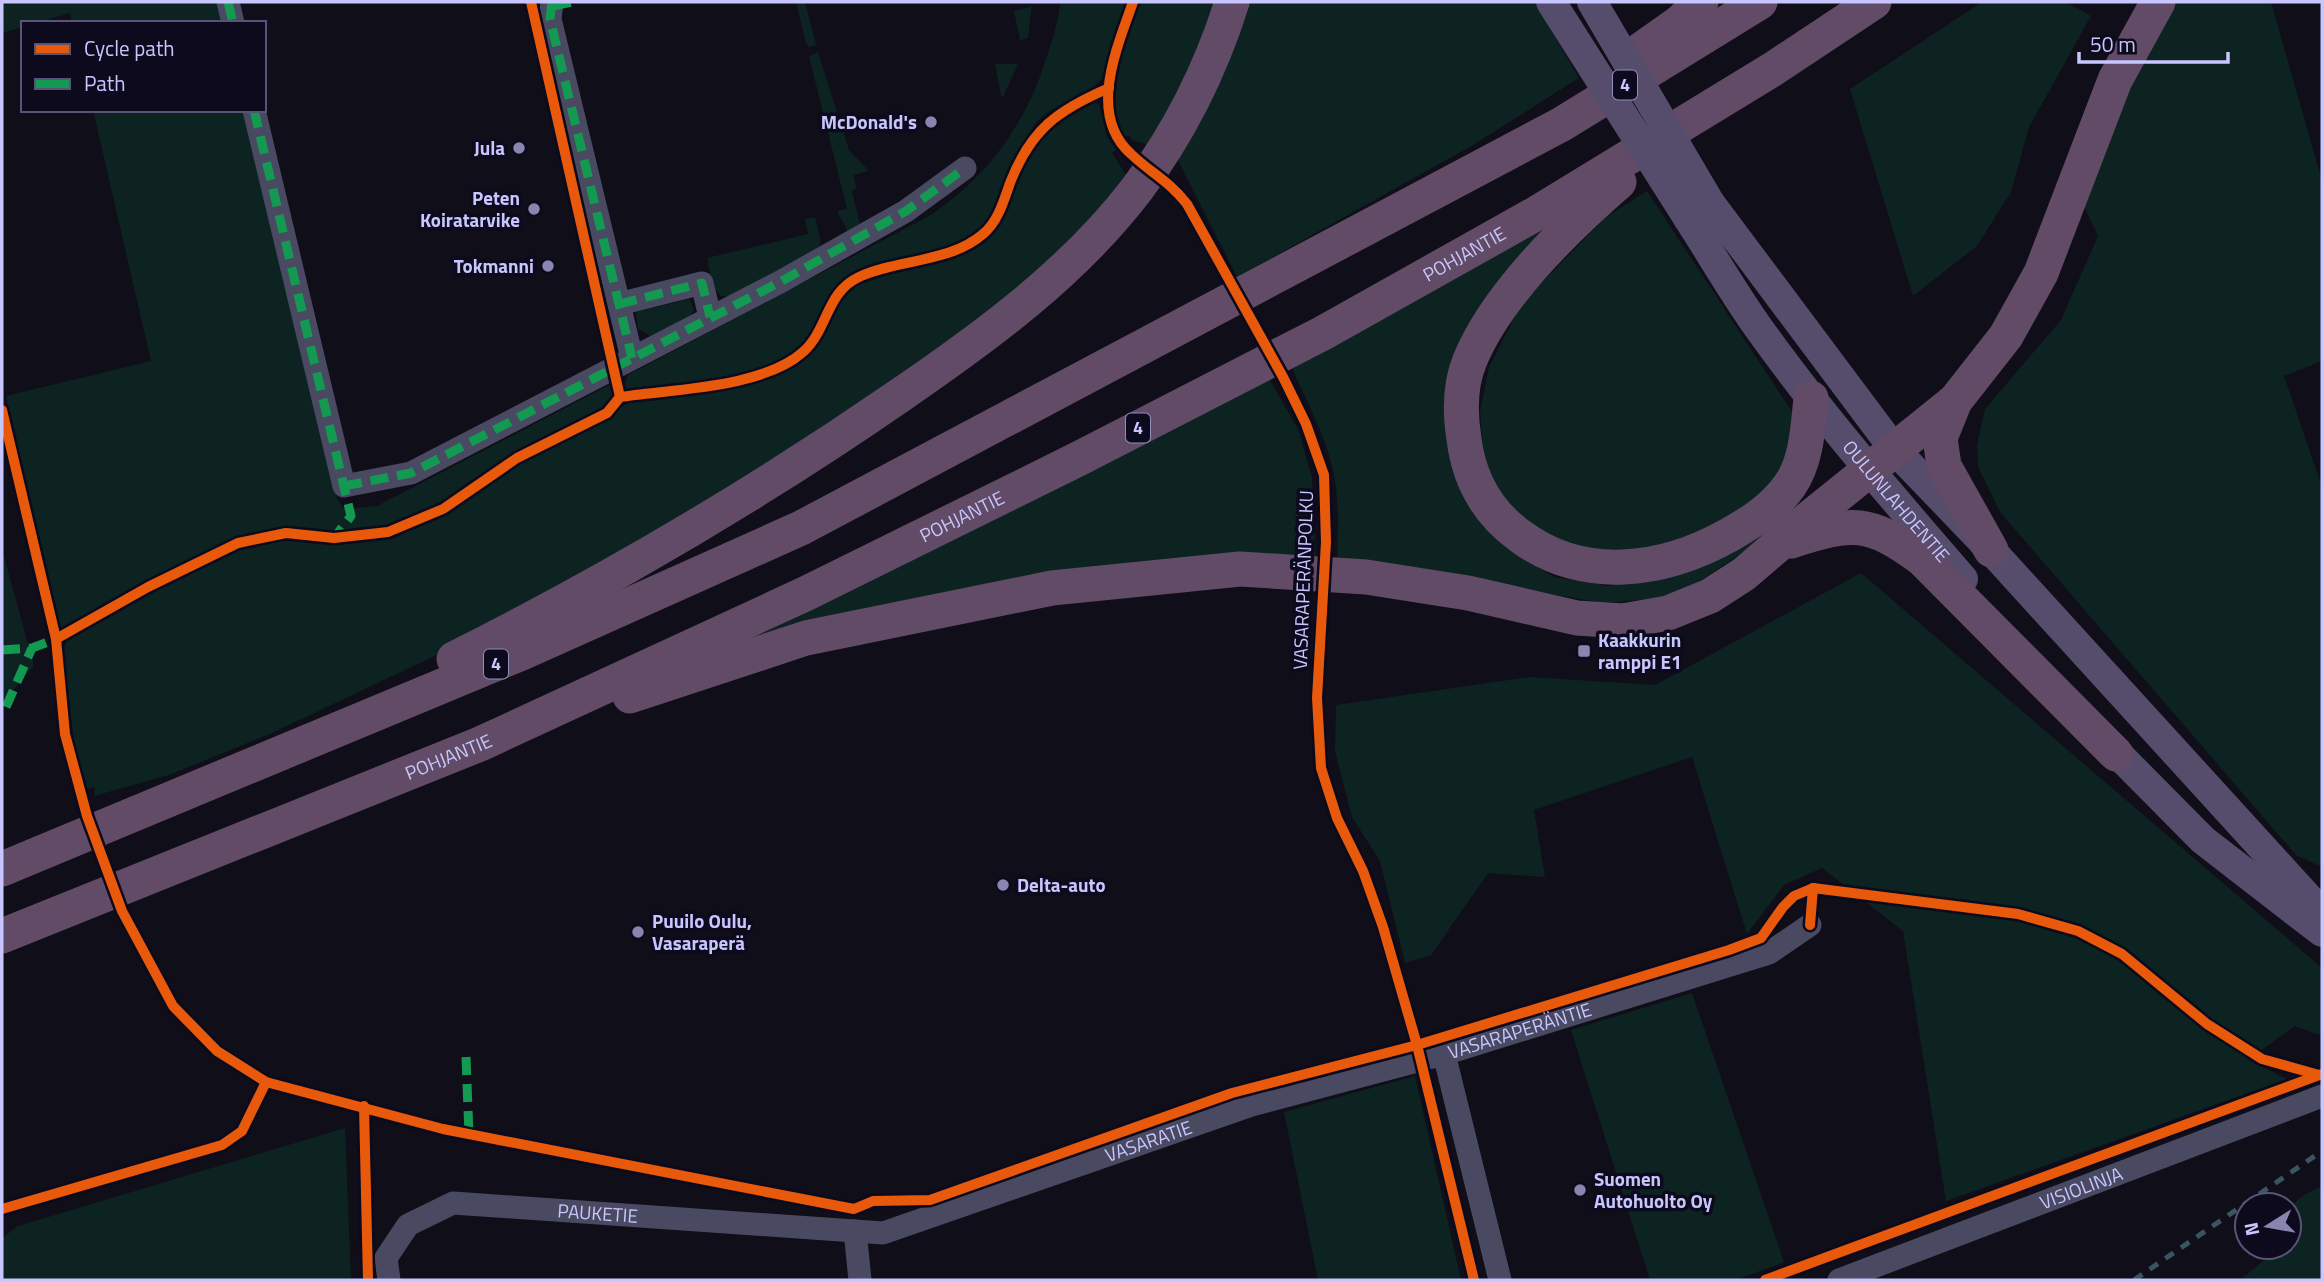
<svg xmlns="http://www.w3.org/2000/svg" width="2324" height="1282" viewBox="0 0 2324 1282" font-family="'Titillium Web',sans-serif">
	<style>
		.green { fill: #0d2322 }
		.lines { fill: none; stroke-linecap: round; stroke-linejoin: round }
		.minor { stroke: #494a61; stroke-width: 23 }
		.major { stroke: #564d6c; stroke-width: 30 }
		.highway { stroke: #624b66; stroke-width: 35 }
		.rail { stroke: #3b5462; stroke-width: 5; stroke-dasharray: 10 9; stroke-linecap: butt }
		.major-bridge { stroke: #564d6c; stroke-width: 30 }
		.quiet { stroke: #139951; stroke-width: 9; stroke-dasharray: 18 9; stroke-linecap: butt }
		.cycleway-casing { stroke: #0c0a1c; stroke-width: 15 }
		.cycleway { stroke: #e8590c; stroke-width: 10 }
		.poi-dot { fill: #8886ae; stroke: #0c0a1c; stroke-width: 2.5 }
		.labels { text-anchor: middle; stroke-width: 7; stroke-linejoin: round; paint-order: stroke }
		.shield { fill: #0c0a1c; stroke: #908ebb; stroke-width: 2 }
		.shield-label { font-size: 18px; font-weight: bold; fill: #c8c6ff }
		.poi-label { font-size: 19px; font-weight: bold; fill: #c8c6ff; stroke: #0c0a1c; text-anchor: end }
		.street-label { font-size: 19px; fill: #c8c6ff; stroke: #0c0a1c }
	</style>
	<rect width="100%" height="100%" fill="#100e18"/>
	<g class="green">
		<polygon points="2,2 216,2 221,23 72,23 70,13 36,23 23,23 23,27 2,33"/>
		<polygon points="796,2 805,2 816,45 809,47 806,43"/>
		<path d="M1060,2h66c-7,24 -12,54 -24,76 -10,17 -51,26 -65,44 -26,32 -32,92 -66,114 -35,22 -79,20 -115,38 -30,16 -32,49 -52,71 -31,34 -132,42 -177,49l-3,-8 4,-11 301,-159c58,-39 96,-90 117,-157 6,-18 13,-38 14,-57z"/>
		<path d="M1136,2h84l-67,144 -21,-6 -3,-5 -6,3c-26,-38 1,-97 13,-136z"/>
		<polygon points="1246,2 1535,2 1579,78 1473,145 1237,277 1178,160"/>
		<polygon points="1982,2 2065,2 2091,16 2029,127 2011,192 1977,246 1913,296 1850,89"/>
		<polygon points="2169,2 2271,2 2322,181 2322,361 2284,376 2322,487 2322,867 2296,855 2000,512 1978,467 1977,445 1985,409 2061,320 2098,236 2081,200 2117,96"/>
		<polygon points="1032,6 1028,38 1020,40 1014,11"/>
		<polygon points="818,52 849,150 869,171 853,175 857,189 852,191 860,224 848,232 837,211 847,209 809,56"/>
		<polygon points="995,64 1018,64 1003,97 1001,96"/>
		<path d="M1091,102l8,2 8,33 9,12 -4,4 17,27 -65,76 -107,88 -436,271 -249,118 -103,42 -75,21 1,-9 -8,2 -12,-39 -12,-101 4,-8c44,-26 87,-51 133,-73 20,-10 40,-21 62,-25 42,-10 86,9 127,-6 19,-6 39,-14 56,-23 27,-15 50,-37 76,-52 27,-14 55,-27 82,-40 11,-6 17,-17 29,-21 58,-17 117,-9 170,-44 27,-18 24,-53 53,-72 37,-26 98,-13 130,-48 42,-45 37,-110 106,-135z"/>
		<polygon points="93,110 243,110 337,499 344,509 377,506 613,383 616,393 607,409 515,455 443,505 417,518 369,532 334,534 286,531 237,542 62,628 56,622 6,396 151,361"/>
		<polygon points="1647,191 1800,424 1787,470 1759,502 1703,538 1628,556 1565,550 1500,500 1484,461 1480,412 1489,367 1522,303 1606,217"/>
		<path d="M1583,201l-114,139 5,169 33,40 47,28 54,9 85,-17 144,-88 -31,29 -109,73 -37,15 -56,5 -267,-45c1,-28 2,-56 -3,-83 -7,-37 -27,-73 -42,-107z"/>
		<polygon points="815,217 821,243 816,250 729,296 721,296 713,287 707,258 808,234 805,219"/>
		<polygon points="690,299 694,310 690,316 650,336 638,329 636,312"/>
		<polygon points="1269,379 1298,429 1312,478 1316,559 731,645"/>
		<polygon points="2,549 34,666 2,703"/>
		<polygon points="1861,573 2322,968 2322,1036 2295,1026 2248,1060 2287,1079 1946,1201 1903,931 1822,868 1784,885 1747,934 1692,757 1534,810 1545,877 1488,873 1431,955 1405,963 1380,861 1352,817 1335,751 1336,705 1530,677 1655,685"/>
		<polygon points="1692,993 1784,1262 1736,1280 1650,1280 1571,1030"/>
		<polygon points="1415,1076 1461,1280 1318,1280 1284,1112"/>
		<polygon points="345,1128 351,1280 2,1280 2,1238 18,1226"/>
		<path d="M2322,1186v94h-82l27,-22 7,-11h15c0,-38 -4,-45 33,-61z"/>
	</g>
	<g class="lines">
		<g class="minor">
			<polyline points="228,2 233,23"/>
			<polyline points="552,2 550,19 632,358"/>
			<polyline points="254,110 344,486 411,473 780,282 906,211 965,168"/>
			<polyline points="619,304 702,283 710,317"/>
			<polyline points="855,1231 860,1280"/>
			<path id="s1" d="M389,1280l-3,-22 22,-33 45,-22 430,30 369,-128 192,-51"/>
			<path id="s2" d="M1500,1280l-56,-226 325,-101 41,-28"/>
			<path id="s3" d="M1839,1280l483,-184"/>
		</g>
		<g class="major">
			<polyline points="1710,203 1894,449 1991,550 2322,913"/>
			<path id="s4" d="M1688,218c24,37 46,76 72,112 63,88 133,168 203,249"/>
			<polyline points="2102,738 2203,840 2322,932"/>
		</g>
		<g class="highway">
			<polyline points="1639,51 1680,22 1701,2"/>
			<path d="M1619,182c-53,46 -122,113 -149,178 -10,24 -10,54 -6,79 5,41 23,73 56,97 63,47 143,36 209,-1 23,-13 45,-27 61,-50 17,-24 18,-59 21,-87"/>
			<polyline points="1955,401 1940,438 1944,466 1991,550"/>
			<path d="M1791,541c62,-20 78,-21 131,18l194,195"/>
			<path d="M454,659c153,-77 303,-165 445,-263 86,-59 174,-123 238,-207 42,-56 74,-120 95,-187"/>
			<polyline points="630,696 806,638 1052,588 1240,569 1366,577 1468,593 1577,618 1623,621 1668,613 1710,596 1744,574 1807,520 1955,401 2006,336 2041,273 2115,80 2158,2"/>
			<polyline points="2,869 524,652 801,528 1562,124 1760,2"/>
			<path id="s5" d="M2,936l478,-192 325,-150 275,-136 243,-125 214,-120 236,-144 101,-67"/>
		</g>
		<polyline class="rail" points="2134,1280 2322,1151"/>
		<g class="major-bridge">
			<polyline points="1551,2 1688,218"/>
			<polyline points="1592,2 1710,203"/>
		</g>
		<g class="quiet">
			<polyline points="228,2 233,23"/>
			<polyline points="552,2 550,19 632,358"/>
			<polyline points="553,6 572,2"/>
			<polyline points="254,110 351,516 334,538"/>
			<polyline points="619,304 702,283 710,317"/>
			<polyline points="344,486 411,473 780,282 906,211 965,168"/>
			<polyline points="2,650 32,648 56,639"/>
			<polyline points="6,707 32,648"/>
			<polyline points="466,1057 469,1135"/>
		</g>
		<defs>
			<g id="cycleway">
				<path d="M1133,2c-16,46 -46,113 -2,152 21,20 36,25 56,50l96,173 23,47 18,51 2,67 -9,156 4,70 16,50 26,53 20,56 34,118 57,235"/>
				<path d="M620,397c53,-8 143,-9 183,-45 25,-22 23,-60 56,-75 38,-18 91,-14 124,-43 15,-12 21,-34 27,-51 21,-54 48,-73 99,-95"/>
				<polyline points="2,410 56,639 65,734 87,816 122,911 173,1006 217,1051 266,1082 443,1129 854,1209 873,1201 930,1200 1232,1093 1417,1045 1729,950 1761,938 1783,907 1794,896 1813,888"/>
				<polyline points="56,639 148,587 238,543 286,533 334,538 388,532 443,509 517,458 607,413 620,397 531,2"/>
				<polyline points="1810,925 1813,888 2018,914 2078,931 2122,954 2207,1024 2262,1059 2319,1075"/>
				<polyline points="364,1106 368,1280"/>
				<polyline points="2,1209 222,1145 242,1131 266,1082"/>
				<polyline points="1765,1280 2322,1074"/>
			</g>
		</defs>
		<use href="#cycleway" class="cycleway-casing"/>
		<use href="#cycleway" class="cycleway"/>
	</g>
	<g class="poi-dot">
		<circle cx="931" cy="122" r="7"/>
		<circle cx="519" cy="148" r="7"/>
		<circle cx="534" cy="209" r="7"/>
		<circle cx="548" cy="266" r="7"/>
		<rect x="1577" y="644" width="14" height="14" rx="3.5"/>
		<circle cx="1003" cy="885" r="7"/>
		<circle cx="638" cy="932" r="7"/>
		<circle cx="1580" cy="1190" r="7"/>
	</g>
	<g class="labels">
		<g class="shield">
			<rect x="1613" y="70.5" width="24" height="29" rx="5"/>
			<rect x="1126" y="413.5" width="24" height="29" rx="5"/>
			<rect x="484" y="649.5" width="24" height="29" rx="5"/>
		</g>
		<g class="shield-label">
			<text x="1625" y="91">4</text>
			<text x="1138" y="434">4</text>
			<text x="496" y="670">4</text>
		</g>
		<g class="poi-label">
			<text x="917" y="129">McDonald's</text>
			<text x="505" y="155">Jula</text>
			<text x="520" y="205">Peten<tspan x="520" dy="22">Koiratarvike</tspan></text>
			<text x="534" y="273">Tokmanni</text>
			<text x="1598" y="647" text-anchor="start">Kaakkurin<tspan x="1598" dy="22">ramppi E1</tspan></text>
			<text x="1017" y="892" text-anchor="start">Delta-auto</text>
			<text x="652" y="928" text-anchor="start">Puuilo Oulu,<tspan x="652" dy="22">Vasaraperä</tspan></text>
			<text x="1594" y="1186" text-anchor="start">Suomen<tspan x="1594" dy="22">Autohuolto Oy</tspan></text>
		</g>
		<g class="street-label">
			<text dy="7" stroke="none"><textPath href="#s5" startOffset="1615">POHJANTIE</textPath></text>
			<text dy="7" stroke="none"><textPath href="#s4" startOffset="352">OULUNLAHDENTIE</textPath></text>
			<text dy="7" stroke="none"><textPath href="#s5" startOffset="1048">POHJANTIE</textPath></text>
			<text transform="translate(1303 580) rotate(-88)" y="7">VASARAPERÄNPOLKU</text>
			<text dy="7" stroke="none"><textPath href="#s5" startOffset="481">POHJANTIE</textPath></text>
			<text dy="7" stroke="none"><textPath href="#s2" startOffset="312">VASARAPERÄNTIE</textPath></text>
			<text dy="7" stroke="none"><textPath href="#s1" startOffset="824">VASARATIE</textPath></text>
			<text dy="7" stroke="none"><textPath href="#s3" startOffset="259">VISIOLINJA</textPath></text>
			<text dy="7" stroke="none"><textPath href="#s1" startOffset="257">PAUKETIE</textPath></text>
		</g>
	</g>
	<rect width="2324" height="1282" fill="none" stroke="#c8c6ff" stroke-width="7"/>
	<rect x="21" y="21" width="245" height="91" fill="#0c0a1c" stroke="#575577" stroke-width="2"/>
	<rect x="35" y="44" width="35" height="10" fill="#e8590c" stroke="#575577" stroke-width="2"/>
	<text x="84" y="56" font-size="21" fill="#c8c6ff">Cycle path</text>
	<rect x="35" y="79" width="35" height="10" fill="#139951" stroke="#575577" stroke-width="2"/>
	<text x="84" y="91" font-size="21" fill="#c8c6ff">Path</text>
	<g transform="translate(2268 1226) rotate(259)"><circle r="33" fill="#0c0a1c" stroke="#575577" stroke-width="2"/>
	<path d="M0-5L12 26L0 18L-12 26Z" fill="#8886ae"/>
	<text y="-10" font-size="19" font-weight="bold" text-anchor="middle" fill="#c8c6ff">N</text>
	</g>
	<path d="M2079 52v10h149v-10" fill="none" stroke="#c8c6ff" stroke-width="3.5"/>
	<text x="2090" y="52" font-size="21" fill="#c8c6ff" stroke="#0c0a1c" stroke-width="5" paint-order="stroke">50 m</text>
</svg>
